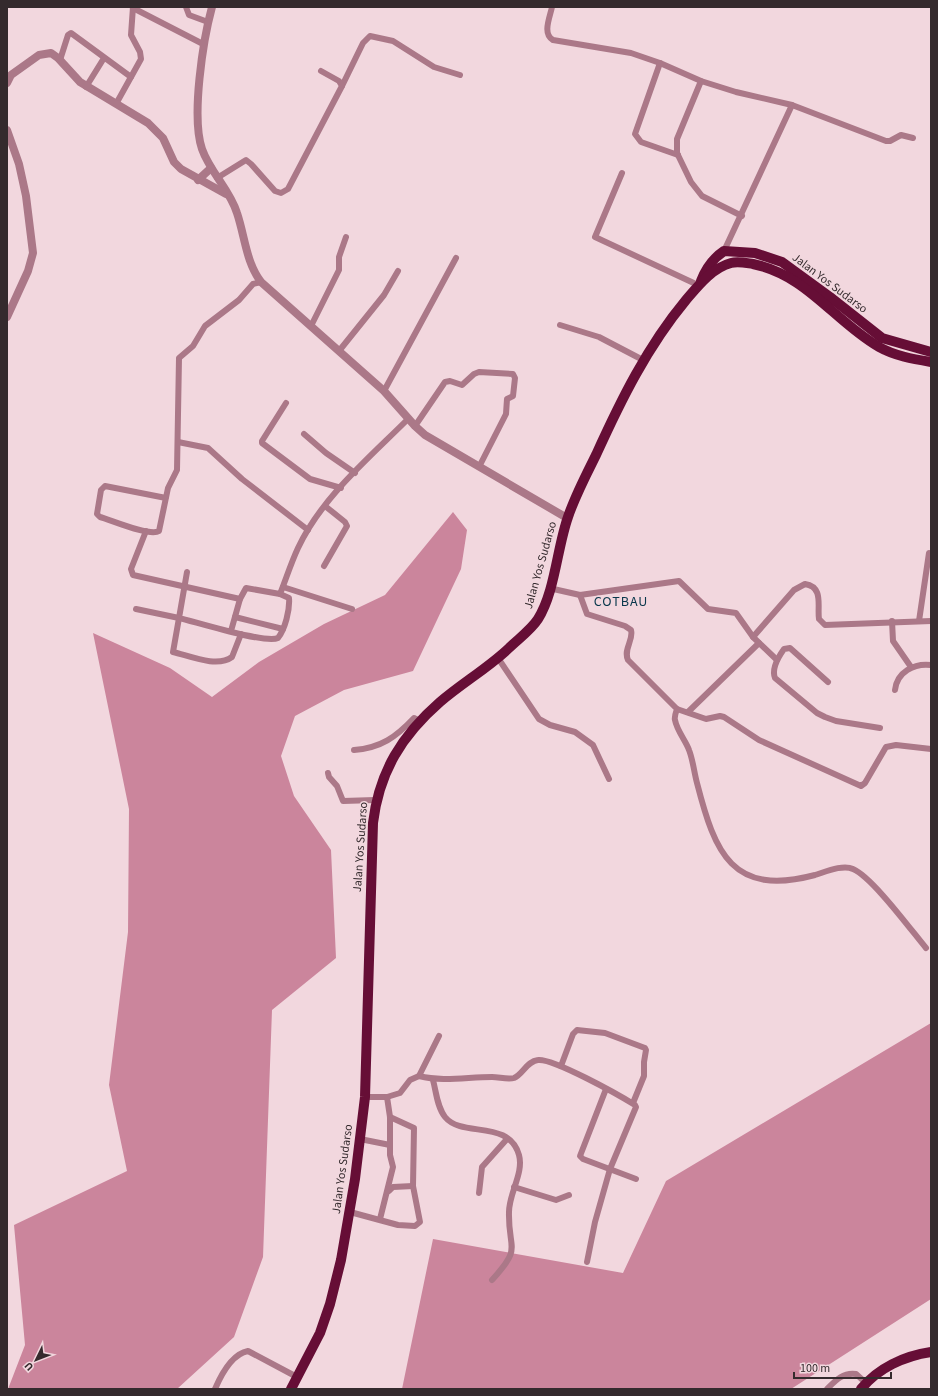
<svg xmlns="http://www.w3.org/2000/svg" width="938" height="1396" viewBox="0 0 938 1396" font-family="'Source Sans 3',sans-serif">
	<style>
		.forest { fill: #cb859c }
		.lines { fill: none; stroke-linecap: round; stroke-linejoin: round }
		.minor { stroke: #ab7888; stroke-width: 6 }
		.tertiary { stroke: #ab7888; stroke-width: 8 }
		.trunk { stroke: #660e36; stroke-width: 10 }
		.labels { text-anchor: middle; stroke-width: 3; stroke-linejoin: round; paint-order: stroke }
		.street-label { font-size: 12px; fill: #342a2d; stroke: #f2d7de }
		.quarter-label { font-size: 14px; letter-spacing: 1px; fill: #08374b; stroke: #f2d7de }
	</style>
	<rect width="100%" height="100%" fill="#f2d7de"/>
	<g class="forest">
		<polygon points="453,512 467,530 461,569 413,671 344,690 295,716 281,756 294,796 331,850 336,958 272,1010 263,1257 234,1337 177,1389 8,1389 25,1345 14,1225 127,1171 109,1085 128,932 129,809 93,633 170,668 212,697 259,662 324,624 385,595"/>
		<polygon points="931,1023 931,1299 791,1389 402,1389 433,1239 623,1273 666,1181"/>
	</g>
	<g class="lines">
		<g class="minor">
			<polyline points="186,7 189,15 208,22"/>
			<path d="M552,7c-2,10 -10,27 1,33l78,13 29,10 41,18 35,11 56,13 94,36h4l11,-6 12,3"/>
			<polyline points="133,8 203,44"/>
			<polyline points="60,60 68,35 71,33 131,77"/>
			<polyline points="660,63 635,134 641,142 678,155"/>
			<polyline points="701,81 677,139 677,153 691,182 702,196 742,216"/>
			<polyline points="342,86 363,43 370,36 393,41 434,67 460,75"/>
			<polyline points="86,87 104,58"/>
			<polyline points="116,104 141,59 140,52 131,35 133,7"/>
			<polyline points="622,173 595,237 698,285"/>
			<polyline points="217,178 246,160 251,164 275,191 281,193 288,189 342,86 339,81 321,71"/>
			<polyline points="724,251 792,105"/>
			<polyline points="560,325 599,337 643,360"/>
			<polyline points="311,326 339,270 339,257 346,237"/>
			<polyline points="339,351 384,295 398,271"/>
			<polyline points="384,391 456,258"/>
			<polyline points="286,403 262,441 262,443 310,479 341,488"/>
			<polyline points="415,426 445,382 450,381 462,385 474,374 479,372 513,374 515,378 513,396 507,399 506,414 479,467"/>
			<polyline points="304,434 326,453 355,473"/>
			<polyline points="178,442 208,448 242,479 308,530"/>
			<path d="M166,498l-61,-12 -4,4 -4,24 3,3c11,3 50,20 59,14l9,-43 9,-18 2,-112 14,-12 12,-20 34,-26 14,-16 8,-2"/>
			<polyline points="146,531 131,569 133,575 240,599"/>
			<polyline points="324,566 347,526 345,522 325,506"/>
			<path d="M187,572l-8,46c17,4 86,26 99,20 7,-9 12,-28 11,-40l-9,-4 -34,-6 -6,11 -9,32"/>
			<polyline points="283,587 352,609"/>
			<polyline points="549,588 580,595 679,581 708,609 736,613 753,637 777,660"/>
			<path d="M280,594c6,-15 11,-31 18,-46 24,-51 71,-90 110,-129"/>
			<path d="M580,595l7,19 38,12 6,4c3,10 -8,19 -3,30l49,49c-1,3 -3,8 -2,11 2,11 11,21 14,30 4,10 5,22 8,33 18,70 35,114 118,92 10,-3 28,-11 38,-6 19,8 58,61 73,79"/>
			<path d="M136,609l43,9 -6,34c17,4 44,16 59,5l9,-23"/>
			<polyline points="235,617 283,629"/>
			<polyline points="892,621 893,641 911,667"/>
			<polyline points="919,621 929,553"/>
			<path d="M753,637l41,-47 11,-6c19,3 12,22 14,35l6,6 106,-4"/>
			<polyline points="498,658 539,719 550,725 575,732 593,745 609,779"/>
			<path d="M828,682l-38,-34 -6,1c-5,7 -13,19 -9,29l42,35 8,4 11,4 44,7"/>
			<path d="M895,690c2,-18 19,-27 36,-25"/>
			<polyline points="677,709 706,719 720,716 724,717 759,740 861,786 865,783 886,747 896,745 931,749"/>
			<polyline points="688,712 759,643"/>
			<path d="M354,750c27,-2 42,-13 60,-32l6,3"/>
			<polyline points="328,773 329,777 337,786 343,801 375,800"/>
			<polyline points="561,1066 573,1034 577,1030 605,1033 645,1048 646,1050 644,1062 644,1076 633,1103"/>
			<path d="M419,1076c24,6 48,1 73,1 7,0 16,3 22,1 9,-4 13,-17 24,-18 15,-2 81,35 97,45l1,2 -26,62 -15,53 -8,40"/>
			<path d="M433,1080c3,11 4,27 12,37 17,21 64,2 74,38 5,18 -10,38 -10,57 -1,39 14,34 -17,68"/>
			<polyline points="606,1089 580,1156 583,1159 636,1179"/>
			<polyline points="365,1097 387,1097 400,1093 410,1080 419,1076 439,1036"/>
			<polyline points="360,1139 390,1145"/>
			<polyline points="514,1187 556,1200 569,1195"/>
			<polyline points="389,1191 393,1187 413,1186"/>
			<polyline points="479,1193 482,1167 507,1139"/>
			<polyline points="350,1212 398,1225 415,1226 420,1222 413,1186 414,1128 390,1117"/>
			<polyline points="380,1219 393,1167 390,1155 390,1117 387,1097"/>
			<path d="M215,1389c6,-14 17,-35 33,-38l49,26"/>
			<path d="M827,1389c8,-8 16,-17 29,-15l10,9"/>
		</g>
		<g class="tertiary">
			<path d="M212,7c-9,33 -21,110 -10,142 8,23 28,41 35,64 8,24 9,49 24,69l123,109 31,35 10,9 142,83"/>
			<polyline points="7,83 11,75 39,55 51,53 58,58 80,82 148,123 163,138 174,162 181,169 226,194"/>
			<polyline points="7,130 19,164 26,196 33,253 28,271 7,317"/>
			<polyline points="198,180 211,168"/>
		</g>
		<g class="trunk">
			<path d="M701,281c5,-13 11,-22 23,-30l31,2 27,9 48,35 52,41 49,14"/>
			<path d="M291,1389l29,-56 10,-29 11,-44 14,-81 10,-82 8,-274c6,-51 29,-88 67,-121 22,-19 48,-34 69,-54 9,-9 22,-18 29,-29 17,-27 19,-71 30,-102 7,-21 18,-42 28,-62 25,-55 51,-108 90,-155 12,-14 26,-32 45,-37 7,-2 15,0 22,1 54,11 81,57 126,83 16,9 34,12 52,15"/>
			<path d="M861,1389c17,-21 43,-33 70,-37"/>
		</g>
	</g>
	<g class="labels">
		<g class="street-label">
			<text transform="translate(830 283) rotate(37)" y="4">Jalan Yos Sudarso</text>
			<text transform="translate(540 565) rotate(-74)" y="4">Jalan Yos Sudarso</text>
			<text transform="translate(360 847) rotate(-86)" y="4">Jalan Yos Sudarso</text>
			<text transform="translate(342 1169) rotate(-82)" y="4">Jalan Yos Sudarso</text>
		</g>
		<g class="quarter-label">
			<text x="621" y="606">COTBAU</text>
		</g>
	</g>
	<rect width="938" height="1396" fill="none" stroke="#342a2d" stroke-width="16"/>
	<g transform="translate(36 1360) rotate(227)" stroke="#f2d7de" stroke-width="3" paint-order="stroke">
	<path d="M0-3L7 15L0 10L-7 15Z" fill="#342a2d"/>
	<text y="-6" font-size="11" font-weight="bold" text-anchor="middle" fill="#342a2d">U</text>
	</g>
	<path d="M794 1372v6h97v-6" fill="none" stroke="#342a2d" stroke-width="2"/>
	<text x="800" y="1372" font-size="12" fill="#342a2d" stroke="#f2d7de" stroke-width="3" paint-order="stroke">100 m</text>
</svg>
